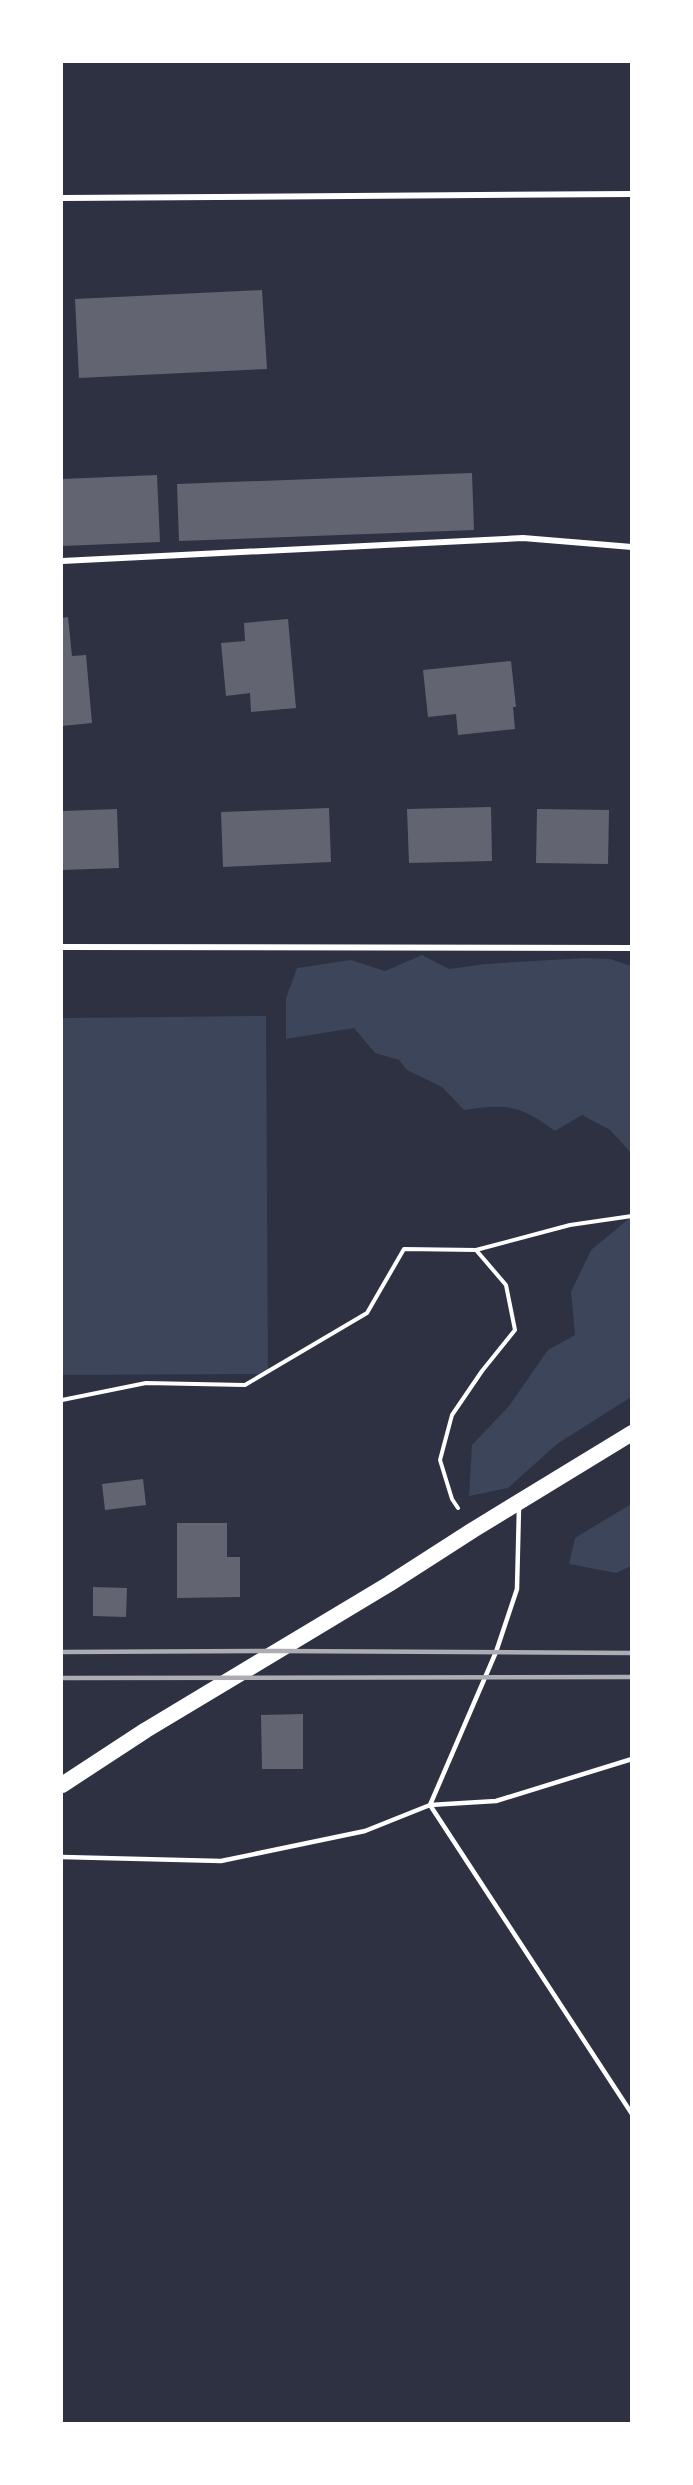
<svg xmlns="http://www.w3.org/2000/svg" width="693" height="2485" viewBox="0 0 693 2485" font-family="'Roboto Condensed',sans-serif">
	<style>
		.green { fill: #3c4559 }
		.building { fill: #626471 }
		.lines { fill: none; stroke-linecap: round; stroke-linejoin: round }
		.path { stroke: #fff; stroke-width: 4 }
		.service { stroke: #fff; stroke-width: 4.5 }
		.minor { stroke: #fff; stroke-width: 6 }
		.trunk { stroke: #fff; stroke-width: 16 }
		.rail { stroke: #abadb3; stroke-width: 4.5 }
	</style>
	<rect width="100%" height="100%" fill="#2d3142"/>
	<g class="green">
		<path d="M422,955l27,14 36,-5 99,-6 26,1 21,7v187l-21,-23 -28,-15 -27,16c-37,-27 -47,-27 -91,-21l-22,-23 -35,-17 -8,-10 -24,-7 -21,-25 -68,11v-41l11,-30 54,-8 34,11z"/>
		<polygon points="266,1016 268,1374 62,1375 62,1018"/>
		<polygon points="631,1217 631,1397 557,1444 508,1488 469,1496 472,1445 509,1406 548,1350 575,1335 571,1292 591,1250"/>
		<polygon points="631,1504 631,1566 616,1573 569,1564 575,1538"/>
	</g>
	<g class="building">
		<polygon points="262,290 267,369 79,378 75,299"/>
		<polygon points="472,473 474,530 179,541 177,484"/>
		<polygon points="157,475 160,542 62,546 62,479"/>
		<polygon points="68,617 72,656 86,655 92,723 62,726 62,618"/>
		<polygon points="288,619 296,708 251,712 250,693 226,696 221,643 245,641 244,623"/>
		<polygon points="511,661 516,707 513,707 515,729 458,735 456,714 428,717 423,670"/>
		<polygon points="491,807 492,861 409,863 407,809"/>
		<polygon points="329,808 331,862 223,867 221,812"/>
		<polygon points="117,809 119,868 62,870 62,811"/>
		<polygon points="537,809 609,810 608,864 536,863"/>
		<polygon points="143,1479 146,1505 105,1510 102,1484"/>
		<polygon points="177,1523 227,1523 227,1557 240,1557 240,1597 177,1598"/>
		<polygon points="93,1587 127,1588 126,1617 93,1616"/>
		<polygon points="303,1714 303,1769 262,1769 261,1715"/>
	</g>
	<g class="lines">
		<g class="path">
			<polyline points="62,1400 146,1383 245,1385 367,1313 404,1249 476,1250 570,1225 632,1216"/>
			<polyline points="458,1508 452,1499 440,1460 452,1415 482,1371 515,1330 506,1285 476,1250"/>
		</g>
		<g class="service">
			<polyline points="519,1507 517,1589 496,1652 430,1805 632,2114"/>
			<polyline points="62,1857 221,1861 365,1831 430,1805 496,1801 632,1759"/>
		</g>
		<g class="minor">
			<polyline points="62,198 632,194"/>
			<polyline points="62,561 523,538 632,547"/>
			<polyline points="62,947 632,948"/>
		</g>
		<polyline class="trunk" points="62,1785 146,1730 389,1584 473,1530 632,1433"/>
		<g class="rail">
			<polyline points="62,1652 276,1651 632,1653"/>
			<polyline points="62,1678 632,1677"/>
		</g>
	</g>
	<rect width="693" height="2485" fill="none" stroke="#ffffff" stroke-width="126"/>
</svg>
